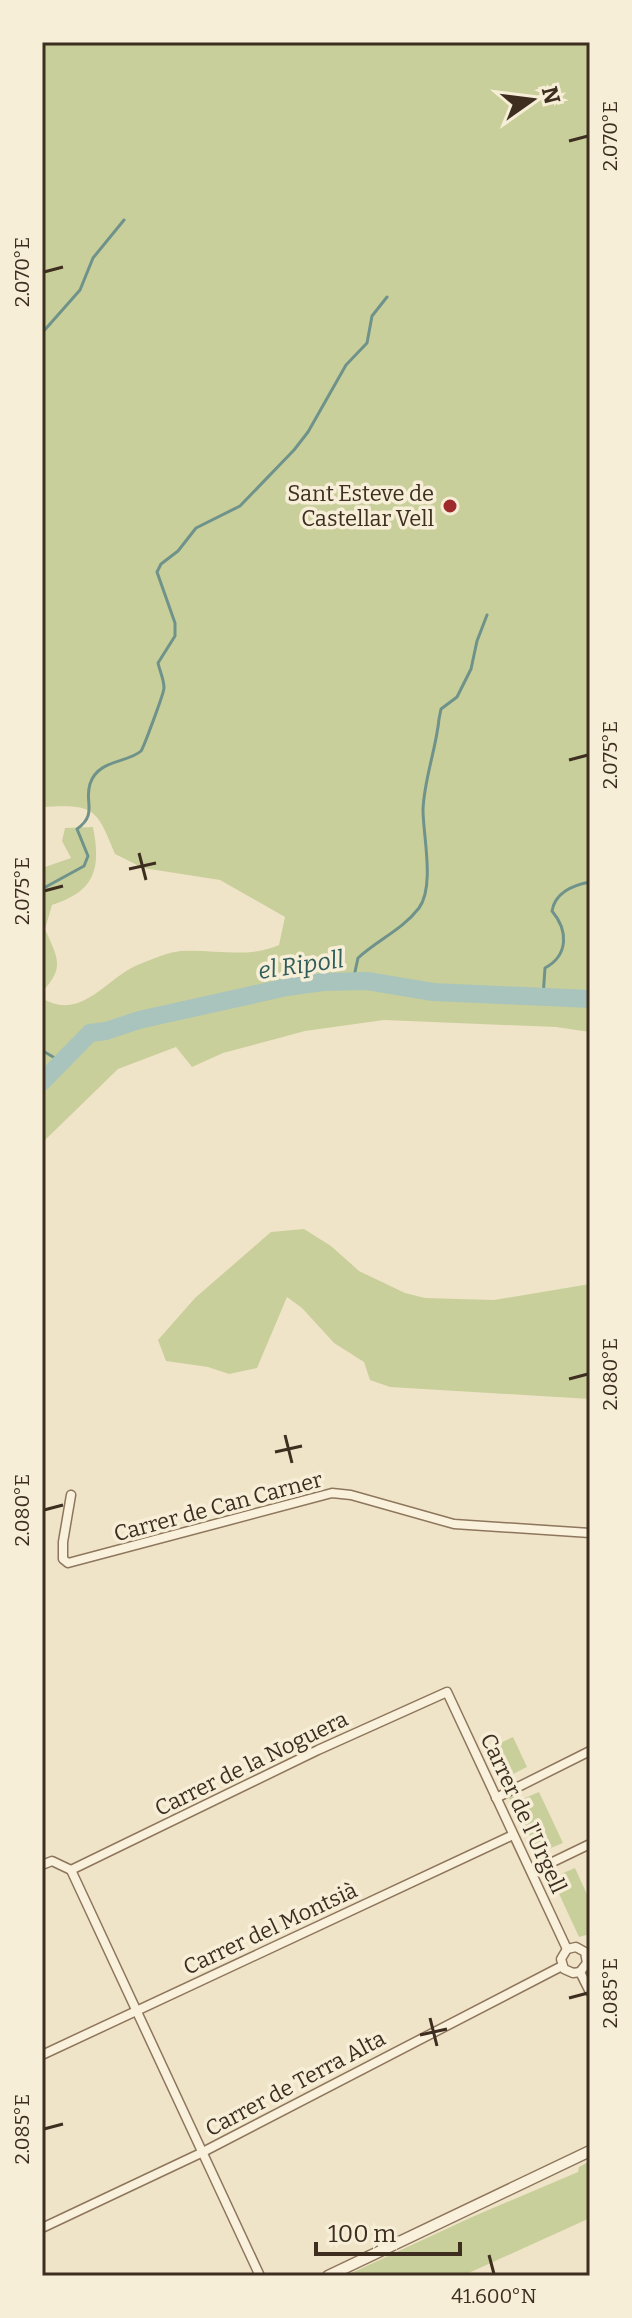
<svg xmlns="http://www.w3.org/2000/svg" width="632" height="2318" viewBox="0 0 632 2318" font-family="Bitter,serif">
	<style>
		.green { fill: #c9cf9b }
		.lines { fill: none; stroke-linecap: round; stroke-linejoin: round }
		.stream { stroke: #6f938a; stroke-width: 3 }
		.river { stroke: #a9c4bc; stroke-width: 18 }
		.minor-casing { stroke: #8d765c; stroke-width: 11 }
		.tertiary-casing { stroke: #8d765c; stroke-width: 13 }
		.minor { stroke: #faf1dc; stroke-width: 8 }
		.tertiary { stroke: #faf1dc; stroke-width: 10 }
		.ticks { fill: none; stroke: #3d2e20; stroke-width: 3 }
		.poi-dot { fill: #9e2a2b; stroke: #f7eed8; stroke-width: 3 }
		.labels { text-anchor: middle; stroke-width: 7; stroke-linejoin: round; paint-order: stroke }
		.poi-label { font-size: 22px; fill: #3d2e20; stroke: #f7eed8; text-anchor: end }
		.street-label { font-size: 22px; fill: #3d2e20; stroke: #f7eed8 }
		.water-label { font-size: 24px; font-style: italic; fill: #2f5d5a; stroke: #f7eed8 }
		.neatline { fill: none; stroke: #3d2e20; stroke-width: 3 }
		.ticks-label { font-size: 20px; text-anchor: middle; fill: #3d2e20 }
	</style>
	<rect width="100%" height="100%" fill="#f0e4c8"/>
	<g class="green">
		<path d="M42,42h548v990l-34,-5 -172,-7 -79,11 -82,22 -31,14 -16,-20 -58,22 -76,74v-145c40,25 65,-22 98,-34 13,-5 28,-12 41,-13 35,-2 65,8 98,-6l6,-28 -65,-37 -77,-12 -28,-14c-19,-47 -21,-50 -73,-47z"/>
		<path d="M93,827c8,41 3,64 -41,78l-7,24c12,28 21,38 -3,63v-124l29,-10 -9,-17 3,-13z"/>
		<polygon points="304,1229 331,1246 359,1271 405,1293 425,1298 494,1300 590,1284 590,1399 390,1387 370,1380 364,1362 334,1343 302,1308 287,1297 257,1368 229,1374 208,1367 166,1361 158,1340 195,1298 271,1232"/>
		<polygon points="513,1737 527,1767 509,1776 511,1781 504,1785 487,1749"/>
		<polygon points="539,1792 563,1843 546,1850 547,1854 540,1858 519,1812 515,1810 509,1798 517,1795 520,1800"/>
		<polygon points="575,1868 590,1901 590,1934 579,1937 549,1872 553,1871 556,1876"/>
		<polygon points="590,2161 590,2218 462,2276 345,2276 472,2217 578,2172 579,2167"/>
	</g>
	<g class="lines">
		<g class="stream">
			<polyline points="590,87 590,102"/>
			<polyline points="42,333 80,290 93,258 124,220"/>
			<path d="M42,889l42,-23 4,-10 -11,-27c21,-15 7,-27 13,-45 8,-25 38,-21 51,-33 2,-2 23,-58 23,-63 0,-9 -4,-16 -6,-25l17,-27v-13l-18,-51 4,-8 17,-13 18,-23 44,-22 54,-56 14,-18 38,-67 21,-22 5,-27 15,-19"/>
			<path d="M353,981l5,-23c21,-19 44,-28 61,-50 16,-22 4,-73 4,-98 1,-31 13,-60 16,-91l2,-10 16,-12 14,-28 6,-28 10,-26"/>
			<path d="M543,997l2,-29c24,-13 23,-38 7,-57 3,-18 21,-26 38,-29"/>
			<polyline points="42,1047 43,1051 60,1061"/>
		</g>
		<polyline class="river" points="42,1082 90,1033 106,1031 139,1020 287,987 323,982 367,981 433,992 590,999"/>
		<defs>
			<g id="minor">
				<polyline points="71,1495 63,1542 63,1559 68,1563 332,1493 351,1495 454,1524 590,1533"/>
				<polyline points="496,1798 590,1751"/>
				<polyline points="42,1865 52,1861 71,1870"/>
				<polyline points="71,1870 318,1750 447,1692 567,1949"/>
				<polyline points="71,1870 260,2276"/>
				<polyline points="532,1872 590,1844"/>
				<polyline points="567,1949 576,1947 585,1952 587,1963 580,1972"/>
				<polyline points="567,1949 561,1959 564,1969 573,1973 580,1972"/>
				<polyline points="580,1972 590,1992"/>
				<polyline points="42,2055 513,1835"/>
				<polyline points="42,2228 201,2153 562,1966"/>
			</g>
			<polyline id="tertiary" points="328,2276 590,2151"/>
		</defs>
		<use href="#minor" class="minor-casing"/>
		<use href="#tertiary" class="tertiary-casing"/>
		<use href="#minor" class="minor"/>
		<use href="#tertiary" class="tertiary"/>
	</g>
	<path class="ticks" d="M569,141l19,-5M44,272l19,-5M569,760l19,-5M139,853l7,27M129,869l27,-6M44,891l19,-5M569,1379l19,-5M285,1435l7,28M275,1452l27,-6M44,1510l19,-5M569,1998l19,-5M430,2018l7,28M420,2035l27,-6M44,2129l19,-5M489,2255l5,19"/>
	<circle class="poi-dot" cx="450" cy="506" r="8"/>
	<g class="labels">
		<g class="poi-label">
			<text x="434" y="501">Sant Esteve de<tspan x="434" dy="25">Castellar Vell</tspan></text>
		</g>
		<g class="street-label">
			<text transform="translate(218 1506) rotate(-15)" y="8">Carrer de Can Carner</text>
			<text transform="translate(251 1763) rotate(-26)" y="8">Carrer de la Noguera</text>
			<text transform="translate(524 1813) rotate(65)" y="8">Carrer de l'Urgell</text>
			<text transform="translate(270 1928) rotate(-25)" y="8">Carrer del Montsià</text>
			<text transform="translate(295 2083) rotate(-28)" y="8">Carrer de Terra Alta</text>
		</g>
		<g class="water-label">
			<text transform="translate(301 965) rotate(-8)" y="8">el Ripoll</text>
		</g>
	</g>
	<rect width="632" height="2318" fill="none" stroke="#f7eed8" stroke-width="88"/>
	<g transform="translate(532 100) rotate(76)" stroke="#f7eed8" stroke-width="6" paint-order="stroke">
	<path d="M0-6L14 30L0 20L-14 30Z" fill="#3d2e20"/>
	<text y="-12" font-size="22" font-weight="bold" text-anchor="middle" fill="#3d2e20">N</text>
	</g>
	<path d="M316 2242v12h144v-12" fill="none" stroke="#3d2e20" stroke-width="4"/>
	<text x="328" y="2242" font-size="24" fill="#3d2e20" stroke="#f7eed8" stroke-width="6" paint-order="stroke">100 m</text>
	<rect x="44" y="44" width="544" height="2230" class="neatline"/>
	<g class="ticks-label">
		<text transform="translate(610 136) rotate(-90)" y="7">2.070°E</text>
		<text transform="translate(22 272) rotate(-90)" y="7">2.070°E</text>
		<text transform="translate(610 755) rotate(-90)" y="7">2.075°E</text>
		<text transform="translate(22 891) rotate(-90)" y="7">2.075°E</text>
		<text transform="translate(610 1374) rotate(-90)" y="7">2.080°E</text>
		<text transform="translate(22 1510) rotate(-90)" y="7">2.080°E</text>
		<text transform="translate(610 1993) rotate(-90)" y="7">2.085°E</text>
		<text transform="translate(22 2129) rotate(-90)" y="7">2.085°E</text>
		<text x="494" y="2303">41.600°N</text>
	</g>
</svg>
